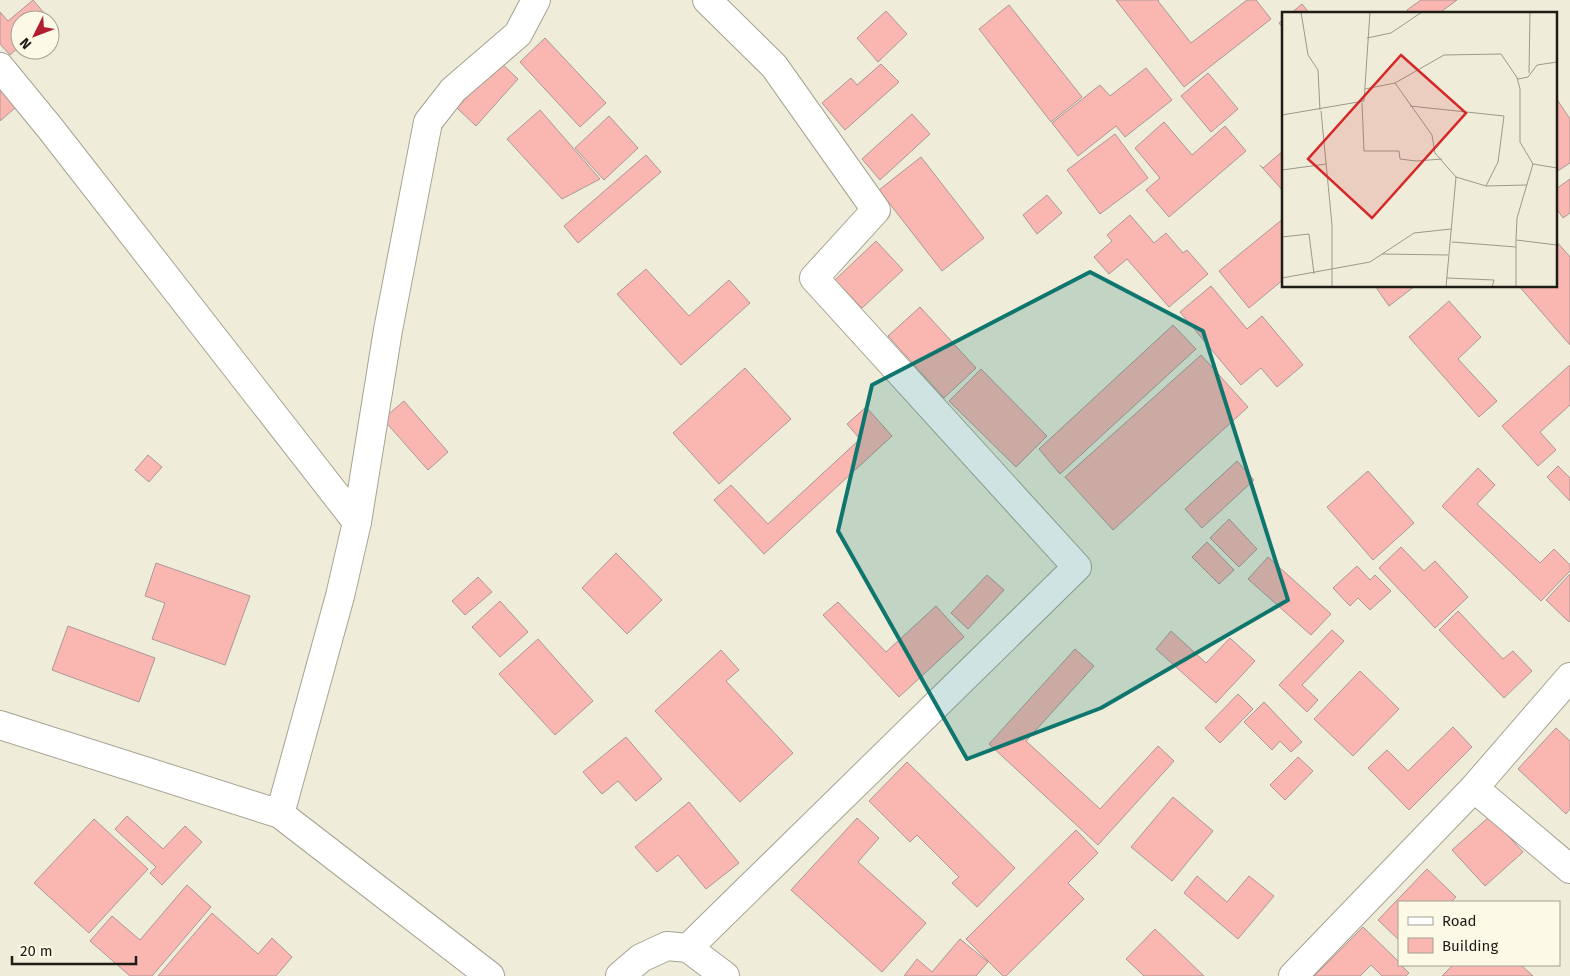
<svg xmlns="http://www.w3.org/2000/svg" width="1570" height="976" viewBox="0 0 1570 976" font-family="'Fira Sans',sans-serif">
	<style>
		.building { fill: #fab7b2; stroke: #ab9795 }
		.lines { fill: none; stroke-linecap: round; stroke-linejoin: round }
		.street-casing { stroke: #a6a392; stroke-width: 30 }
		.secondary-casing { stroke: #a6a392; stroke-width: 30 }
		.street { stroke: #fff; stroke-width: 28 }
		.secondary { stroke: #fff; stroke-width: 28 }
		.marked { fill: #0f766e; fill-opacity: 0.2; stroke: #0f766e; stroke-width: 4; stroke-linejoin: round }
		.inset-road { fill: none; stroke: #9b998b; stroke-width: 1 }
		.view { fill: #d62828; fill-opacity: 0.15; stroke: #d62828; stroke-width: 2.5 }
		.inset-edge { fill: none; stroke: #1d1c15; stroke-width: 2.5 }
	</style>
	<rect width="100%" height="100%" fill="#efecda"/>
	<g class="building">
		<polygon points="33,0 50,20 20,20 20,46 10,55 0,44 0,12 8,21"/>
		<polygon points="1116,0 1159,0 1158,1 1191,43 1247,0 1256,0 1271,19 1184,87"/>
		<polygon points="1421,0 1457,0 1438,14 1410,14 1407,10"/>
		<polygon points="1302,4 1310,14 1290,14"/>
		<polygon points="1009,5 1082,97 1051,122 979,29"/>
		<polygon points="886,11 907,34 878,62 857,38"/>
		<polygon points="1284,19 1284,30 1279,23"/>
		<polygon points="545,38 606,103 580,127 520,62"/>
		<polygon points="500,62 518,79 476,126 457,108"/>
		<polygon points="881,64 899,82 845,130 822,103 851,78 857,85"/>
		<polygon points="1146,68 1172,100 1125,137 1116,126 1078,156 1052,123 1100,85 1110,96"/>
		<polygon points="1208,73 1238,109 1211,132 1181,96"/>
		<polygon points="0,87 16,107 0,121"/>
		<polygon points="1556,98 1570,119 1570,163 1556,172"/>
		<polygon points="540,110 600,179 562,199 507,139"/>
		<polygon points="912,114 930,134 880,180 862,159"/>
		<polygon points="609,116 638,148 604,180 575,148"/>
		<polygon points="1164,122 1192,155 1225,126 1246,151 1169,217 1146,190 1160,178 1135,148"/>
		<polygon points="1115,134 1148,178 1100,214 1067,170"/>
		<polygon points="1284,150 1284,192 1260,165 1263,168"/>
		<polygon points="646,155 661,172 578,243 564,226"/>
		<polygon points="921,157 984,238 942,271 879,190"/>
		<polygon points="1570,179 1570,213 1563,218 1556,208 1556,189"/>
		<polygon points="1047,195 1062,213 1037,234 1023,215"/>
		<polygon points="1130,215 1154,243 1166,233 1183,253 1187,250 1208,274 1169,307 1127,259 1109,274 1094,257 1112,241 1107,235"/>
		<polygon points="1284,218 1284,279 1249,308 1219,271"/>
		<polygon points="876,241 903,270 862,308 835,280"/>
		<polygon points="1556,241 1570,257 1570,345 1519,286 1556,286"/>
		<polygon points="646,269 689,316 729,280 750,303 681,365 617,294"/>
		<polygon points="1211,286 1247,329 1262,316 1303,365 1277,387 1261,368 1241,385 1180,312"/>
		<polygon points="1375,286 1415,286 1389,306"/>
		<polygon points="1449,301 1481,337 1458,359 1497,401 1479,417 1409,337"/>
		<polygon points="920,307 976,368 944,398 888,336"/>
		<polygon points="1173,325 1196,349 1060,474 1039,449"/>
		<polygon points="1201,355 1248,407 1113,530 1065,477"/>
		<polygon points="1570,365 1570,405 1540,432 1556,450 1538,466 1502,426"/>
		<polygon points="745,368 791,419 719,484 673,433"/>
		<polygon points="981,369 1047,436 1016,467 949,401"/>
		<polygon points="404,401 448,452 428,470 383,419"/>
		<polygon points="866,407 892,436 764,554 714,500 731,485 768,524 860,439 847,424"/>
		<polygon points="148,455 162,467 149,482 135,470"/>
		<polygon points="1237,461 1254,480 1202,528 1185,509"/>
		<polygon points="1558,466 1570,478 1570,501 1547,477"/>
		<polygon points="1478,468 1495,485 1477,504 1540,563 1554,549 1570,565 1570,571 1541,601 1442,506"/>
		<polygon points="1368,471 1414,523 1373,560 1327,507"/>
		<polygon points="1229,519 1257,549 1239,567 1210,538"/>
		<polygon points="1207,542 1234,570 1219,584 1192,557"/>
		<polygon points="1401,547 1424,571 1435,561 1468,597 1435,628 1379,568"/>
		<polygon points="616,553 662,600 627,634 582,588"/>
		<polygon points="1268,557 1331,614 1311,635 1248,579"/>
		<polygon points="156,563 250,596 225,665 152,639 165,603 145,596"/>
		<polygon points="1357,566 1370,580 1375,575 1391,591 1370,610 1358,598 1350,606 1333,588"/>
		<polygon points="1570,574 1570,620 1569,622 1546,600"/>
		<polygon points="987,575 1004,590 968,629 951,613"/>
		<polygon points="478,577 492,592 465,615 452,601"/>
		<polygon points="500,601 528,632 500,657 472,627"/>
		<polygon points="838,602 886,652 936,606 964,637 899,697 823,615"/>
		<polygon points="1458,611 1503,659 1513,651 1532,671 1504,698 1439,630"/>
		<polygon points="68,626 155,658 139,702 52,670"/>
		<polygon points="1332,630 1344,641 1302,685 1318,700 1307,712 1279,685"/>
		<polygon points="1171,631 1206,663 1230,638 1255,661 1216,703 1156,649"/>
		<polygon points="538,639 593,701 555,735 499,674"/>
		<polygon points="1075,649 1094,666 1026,741 1100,809 1158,746 1174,761 1098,845 989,744"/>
		<polygon points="721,650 739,670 726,681 793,753 740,802 655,711"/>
		<polygon points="1360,671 1399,709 1353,756 1314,719"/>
		<polygon points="1238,694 1253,709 1220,743 1205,728"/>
		<polygon points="1264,702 1302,742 1291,752 1280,741 1272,750 1244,722"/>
		<polygon points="1453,727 1472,747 1409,810 1368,768 1387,750 1408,771"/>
		<polygon points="1556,728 1570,741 1570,809 1566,814 1518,769"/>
		<polygon points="626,737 662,779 636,801 618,781 602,794 583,772"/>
		<polygon points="1298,757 1313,771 1285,800 1270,785"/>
		<polygon points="907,762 1015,868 977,907 952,883 959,877 917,835 910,842 869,801"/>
		<polygon points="1173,797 1213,831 1172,881 1131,847"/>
		<polygon points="689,802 739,863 706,889 678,855 657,872 635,847"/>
		<polygon points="127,816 163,849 185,826 202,842 162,885 150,873 156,867 115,829"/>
		<polygon points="1490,816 1523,852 1485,886 1452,850"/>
		<polygon points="857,818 879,838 858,862 926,923 882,972 791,890"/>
		<polygon points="94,819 148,869 89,933 34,883"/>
		<polygon points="1076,830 1098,853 1068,883 1084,899 1006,976 1003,976 966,939"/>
		<polygon points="1427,869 1456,897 1451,902 1399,902 1399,940 1378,920"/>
		<polygon points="1197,876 1227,902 1249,876 1274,896 1238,939 1184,893"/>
		<polygon points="187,885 211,907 152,976 130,976 90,941 112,916 140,940"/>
		<polygon points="212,913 258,954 272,938 292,957 276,976 158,976"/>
		<polygon points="1363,927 1399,962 1399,965 1401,965 1409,973 1406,976 1382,976 1371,965 1360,976 1314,976"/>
		<polygon points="1155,929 1204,976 1144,976 1126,959"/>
		<polygon points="960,939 988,962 976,976 904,976 917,959 932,972"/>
		<polygon points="1453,965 1521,965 1533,976 1442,976"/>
	</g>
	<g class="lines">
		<defs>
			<g id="street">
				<polyline points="0,67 50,128 357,522"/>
				<polyline points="0,725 280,814 490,976"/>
				<polyline points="1474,788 1570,869"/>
				<polyline points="688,948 1077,567 814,278 876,210 774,66 707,0"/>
				<polyline points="620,976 641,958 667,946 688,948 725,976"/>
				<polyline points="1293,976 1474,788 1570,677"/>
			</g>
			<polyline id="secondary" points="280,814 340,596 357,522 388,330 428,122 453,90 518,34 536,0"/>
		</defs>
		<use href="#street" class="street-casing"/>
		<use href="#secondary" class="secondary-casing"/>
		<use href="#street" class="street"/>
		<use href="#secondary" class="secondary"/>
	</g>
	<path class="marked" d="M1090,272l113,59 85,269 -187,108 -134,51 -129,-228 34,-146z"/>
	<g transform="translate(1282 12)">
		<rect width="275" height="275" fill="#efecda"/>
		<path class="inset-road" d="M19,0l7,43 10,15 2,40M85,26l24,-5 31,-21M247,61l1,-61M113,71l37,52 3,18 21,24 -10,110M83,77l30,-6 49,-28 57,-1 17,25 10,-2 9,-12 20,-3M80,91l2,48h35l1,8 16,2 26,-2M128,94l94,10 -6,46 -12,24M39,99l11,114v62M0,103l82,-14 6,-89M251,152l24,4M0,158l44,-6M174,165l30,9 41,-1M0,225l27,-3 5,40M234,228l1,-22 16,-54 -13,-22v-53l-3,-11M170,230l64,5v-7l41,5M234,235v40M100,242l66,1M0,266l88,-16 44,-29 37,-4M165,266l47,2 -2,7"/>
		<path class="view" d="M119,43l65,58 -94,105 -64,-59z"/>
		<rect width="275" height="275" class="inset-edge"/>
	</g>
	<rect x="1398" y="901" width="162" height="65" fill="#fcf9e7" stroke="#a3a193"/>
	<rect x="1408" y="917" width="25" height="8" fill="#ffffff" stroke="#a3a193"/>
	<text x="1442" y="926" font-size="15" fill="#1d1c15">Road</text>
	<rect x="1408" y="938" width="25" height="15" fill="#fab7b2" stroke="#a3a193"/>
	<text x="1442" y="951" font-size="15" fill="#1d1c15">Building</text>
	<g transform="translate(35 35) rotate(228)"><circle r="24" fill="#fcf9e7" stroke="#a3a193"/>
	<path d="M0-4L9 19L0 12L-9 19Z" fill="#b11f2f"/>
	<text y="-8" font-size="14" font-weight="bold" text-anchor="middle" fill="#1d1c15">N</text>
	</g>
	<path d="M12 956v8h124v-8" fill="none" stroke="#1d1c15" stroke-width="2.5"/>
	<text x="20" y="956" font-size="15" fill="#1d1c15" stroke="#fcf9e7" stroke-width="4" paint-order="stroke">20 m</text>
</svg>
